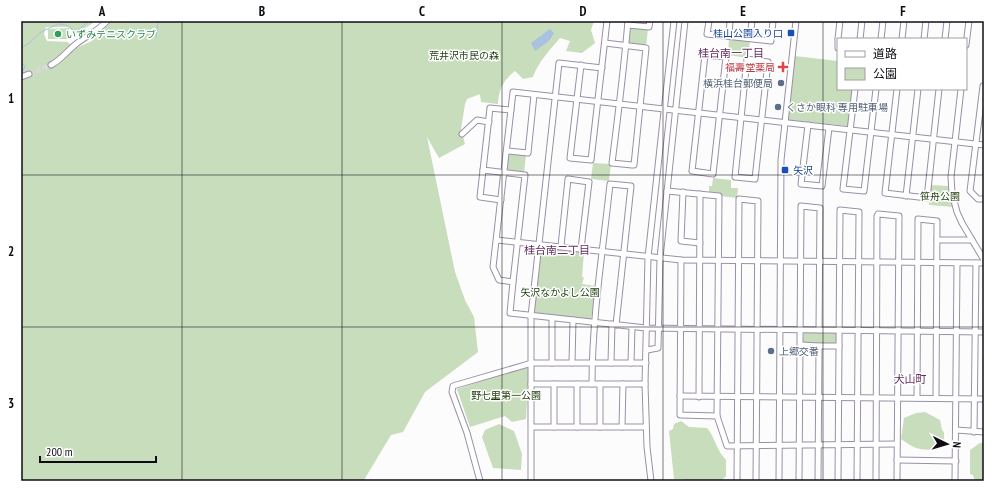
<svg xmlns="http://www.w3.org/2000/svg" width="1005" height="502" viewBox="0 0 1005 502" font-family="'PT Sans Narrow','Noto Sans JP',sans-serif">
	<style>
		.green { fill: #c7ddbc }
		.water { fill: #abc1e0 }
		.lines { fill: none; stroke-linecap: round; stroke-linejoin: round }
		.stream { stroke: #abc1e0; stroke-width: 1 }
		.minor-tunnel { stroke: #d9d8d9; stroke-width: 5; stroke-dasharray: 5 2.5; stroke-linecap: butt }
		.minor-casing { stroke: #9990a8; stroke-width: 7 }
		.minor { stroke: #fff; stroke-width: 5 }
		.grid { fill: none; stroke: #100c14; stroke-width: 1; stroke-opacity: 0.55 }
		.transit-dot { fill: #1a4fb4; stroke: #fff; stroke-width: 1.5 }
		.leisure-dot { fill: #2e9e5b; stroke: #fff; stroke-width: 1.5 }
		.health-dot { fill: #e0444e; stroke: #fff; stroke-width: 1.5 }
		.service-dot { fill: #5c6f8a; stroke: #fff; stroke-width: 1.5 }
		.labels { text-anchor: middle; stroke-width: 3; stroke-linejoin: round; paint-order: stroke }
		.transit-label { font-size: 10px; fill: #164399; stroke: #fff; text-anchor: end }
		.leisure-label { font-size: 10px; fill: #27864d; stroke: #fff; text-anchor: start }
		.park-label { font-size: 10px; fill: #1e3a0a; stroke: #fff }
		.health-label { font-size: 10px; fill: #be3a42; stroke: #fff; text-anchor: end }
		.service-label { font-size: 10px; fill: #4e5e75; stroke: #fff; text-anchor: start }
		.neighbourhood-label { font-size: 11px; fill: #642f5f; stroke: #fff }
		.neatline { fill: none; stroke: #100c14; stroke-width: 1.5 }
		.grid-label { font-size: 13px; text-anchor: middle; font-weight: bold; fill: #100c14 }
	</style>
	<rect width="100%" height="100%" fill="#fcfcfc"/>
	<g class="green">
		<path d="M21,21h75l-20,13 -8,-7h-22l-2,7 3,7 20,1 9,6 16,-7 20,-20h482l-3,9 4,13 -13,10 -16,-2 4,-10 -10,-3c-10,12 -22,24 -27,39l-10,2 -8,-8c-12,10 -16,17 -17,33l-17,-2 -1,-8 -13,5 -2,5 -4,25 4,15 -26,14 -12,-21 28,135 10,28 9,17 4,35 -53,40 -22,40 -12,3 -27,45 -343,1z"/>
		<polygon points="69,28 69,39 48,39 48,29"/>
		<polygon points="629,28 648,29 646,46 628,44"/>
		<polygon points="729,38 750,40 748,58 728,55"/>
		<polygon points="795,56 838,61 838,89 852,89 848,126 788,120"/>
		<polygon points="508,153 526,155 524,173 506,171"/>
		<polygon points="593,163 611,164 609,181 591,179"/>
		<polygon points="713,178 731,180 731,188 738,188 737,198 720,196 720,193 709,192 709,186 712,186"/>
		<polygon points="931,185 948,186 954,207 929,205"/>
		<polygon points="541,247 584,252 582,277 584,277 582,284 596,286 591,320 534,313"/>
		<polygon points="804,332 838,332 838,345 803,343"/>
		<polygon points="529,366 526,419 512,422 505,416 470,427 457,389"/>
		<path d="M925,412l15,8 2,10 2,2v10l-7,8c-18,0 -22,-1 -36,-11l3,-21 12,-5z"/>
		<path d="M681,421l8,6 18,1c8,9 9,22 19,32v16l-5,5h-37l-1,-2h-9l-5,-48 4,-2 1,-5z"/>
		<polygon points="499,424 514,431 522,454 521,470 493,468 482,437 485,430"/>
		<polygon points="980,443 984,443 984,481 975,481 973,475 970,474 970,450"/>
	</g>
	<polygon class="water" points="550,29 554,33 549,41 535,51 531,43"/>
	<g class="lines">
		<g class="stream">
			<polyline points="562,21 563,23"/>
			<polyline points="156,38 158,21"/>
			<polyline points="21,48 28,44 41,32 58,24 66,25 75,31 77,31 89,21"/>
			<polyline points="21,62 25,66 23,71 21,71"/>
		</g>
		<polyline class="minor-tunnel" points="29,74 51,65"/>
		<defs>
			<g id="minor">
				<polyline points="709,21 707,34 771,41 773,21"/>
				<polyline points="628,25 649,27 650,21"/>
				<polyline points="729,36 730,21"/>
				<polyline points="750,38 752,21"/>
				<polyline points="838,39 840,21"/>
				<polyline points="860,39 862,21"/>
				<polyline points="881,39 883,21"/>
				<polyline points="902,39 904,21"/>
				<polyline points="924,39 926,21"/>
				<polyline points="945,39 947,21"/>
				<polyline points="838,40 838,48"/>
				<path d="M605,43l41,5 -12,117h-2l-20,-2c6,-47 12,-95 16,-142"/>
				<polyline points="966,45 969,21"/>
				<polygon points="705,55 726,57 713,174 692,171"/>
				<polygon points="747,59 768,62 755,179 735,177"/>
				<path d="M51,65c10,-5 16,-14 25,-21 10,-8 22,-13 31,-23"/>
				<polyline points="581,65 570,158 591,160 607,21"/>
				<polyline points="21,77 29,74"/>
				<polyline points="984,86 983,86 970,191 978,199 984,199"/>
				<polyline points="855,89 843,189 864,191 876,89"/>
				<polyline points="897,89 885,193 927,198 939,89"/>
				<polyline points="961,89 951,177 952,193 957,212 962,223 984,260"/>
				<polyline points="808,125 801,184 822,186 829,128"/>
				<polyline points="462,134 477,120 489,122"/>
				<polyline points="984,145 513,92 493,267 499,280 513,282 510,313 646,328 984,332"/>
				<polyline points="507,151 528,153 534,95"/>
				<polyline points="483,170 525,175 513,282"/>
				<polyline points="667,191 719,196 717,416"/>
				<polyline points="683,192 681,241 700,243"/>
				<polyline points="906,196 918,89"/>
				<polyline points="501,200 480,197 490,108 511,110"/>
				<polyline points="497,240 681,260 984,263"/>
				<polyline points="937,240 972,240"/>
				<polyline points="561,246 568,179 589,182 581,249"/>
				<polyline points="681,260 680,415 717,416 727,446 897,444"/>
				<polyline points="801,345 819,346"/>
				<polyline points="647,350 658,348 660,258 685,21"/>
				<polyline points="552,363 552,318"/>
				<polyline points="572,363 573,320"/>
				<polyline points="611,363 612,324"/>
				<polyline points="631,363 632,327"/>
				<polyline points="531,384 645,384"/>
				<polyline points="554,384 554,427"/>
				<path d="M592,384c0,-67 11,-134 18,-200l21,2 -15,139"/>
				<polyline points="680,396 984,399"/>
				<polyline points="699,397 700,194"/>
				<polyline points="917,398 918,219 937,221 936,398"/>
				<polyline points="532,427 646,427"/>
				<polyline points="577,427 577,384"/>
				<polyline points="600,427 600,384"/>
				<polyline points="622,427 623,384"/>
				<polyline points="956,430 984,432"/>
				<polyline points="974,432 976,263"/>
				<polyline points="897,460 956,461"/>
				<polyline points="480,481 467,433 452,392 453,386 532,363 646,363"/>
				<polyline points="531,481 531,316 559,63 602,68"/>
				<polyline points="651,481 647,447 645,384 648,257 674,21"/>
				<polyline points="737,481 739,199 758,201 756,481"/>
				<polyline points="779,481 781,160 796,21"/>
				<polyline points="799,481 801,206 820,208 819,330"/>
				<polyline points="818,481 819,346 839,346"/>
				<polyline points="838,481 840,210 859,212 857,481"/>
				<polyline points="876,481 877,216 878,214 899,216 897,481"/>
				<polyline points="955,481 957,263"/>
			</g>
		</defs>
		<use href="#minor" class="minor-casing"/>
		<use href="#minor" class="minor"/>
	</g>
	<path class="grid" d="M182,21v460M342,21v460M502,21v460M663,21v460M823,21v460M21,175h963M21,327h963"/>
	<g class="transit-dot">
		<rect x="787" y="29" width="8" height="8" rx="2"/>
		<rect x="781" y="166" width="8" height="8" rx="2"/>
	</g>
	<circle class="leisure-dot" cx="58" cy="34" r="4"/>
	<path class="health-dot" d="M781 61h4v4h4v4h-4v4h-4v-4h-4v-4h4z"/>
	<g class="service-dot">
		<circle cx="781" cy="83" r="4"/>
		<circle cx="778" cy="107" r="4"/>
		<circle cx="771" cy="351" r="4"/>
	</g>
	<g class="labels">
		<g class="transit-label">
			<text x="783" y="37">桂山公園入り口</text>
			<text x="793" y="174" text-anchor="start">矢沢</text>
		</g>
		<g class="leisure-label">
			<text x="66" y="38">いずみテニスクラブ</text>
		</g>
		<g class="park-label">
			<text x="464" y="59">荒井沢市民の森</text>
			<text x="940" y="200">笹舟公園</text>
			<text x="560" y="296">矢沢なかよし公園</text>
			<text x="506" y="399">野七里第一公園</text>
		</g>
		<g class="health-label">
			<text x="775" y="71">福壽堂薬局</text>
		</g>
		<g class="service-label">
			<text x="773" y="87" text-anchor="end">横浜桂台郵便局</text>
			<text x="786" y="111">くさか眼科 専用駐車場</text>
			<text x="779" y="355">上郷交番</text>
		</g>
		<g class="neighbourhood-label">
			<text x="731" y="57">桂台南一丁目</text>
			<text x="557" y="254">桂台南二丁目</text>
			<text x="910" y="383">犬山町</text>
		</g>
	</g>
	<rect width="1005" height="502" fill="none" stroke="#ffffff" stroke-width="44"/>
	<rect x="837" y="38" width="130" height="52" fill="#ffffff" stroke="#9f9ea1"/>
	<rect x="845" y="51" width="20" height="6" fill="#ffffff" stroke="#9f9ea1"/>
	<text x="873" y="58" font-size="12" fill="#100c14">道路</text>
	<rect x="845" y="68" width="20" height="12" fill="#c7ddbc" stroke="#9f9ea1"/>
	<text x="873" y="78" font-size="12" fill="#100c14">公園</text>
	<g transform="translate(947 444) rotate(95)" stroke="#ffffff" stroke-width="3" paint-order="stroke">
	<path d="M0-3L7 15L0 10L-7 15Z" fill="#100c14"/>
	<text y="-6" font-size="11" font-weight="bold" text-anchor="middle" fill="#100c14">N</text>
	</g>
	<path d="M40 456v6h116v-6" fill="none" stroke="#100c14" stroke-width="2"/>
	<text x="46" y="456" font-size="12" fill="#100c14" stroke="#ffffff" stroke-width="3" paint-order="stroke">200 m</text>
	<rect x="22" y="22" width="961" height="458" class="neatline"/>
	<g class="grid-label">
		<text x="102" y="16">A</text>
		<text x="262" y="16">B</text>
		<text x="422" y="16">C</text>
		<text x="583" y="16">D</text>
		<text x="743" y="16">E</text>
		<text x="903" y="16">F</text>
		<text x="11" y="103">1</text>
		<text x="11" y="256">2</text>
		<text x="11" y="408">3</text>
	</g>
</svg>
